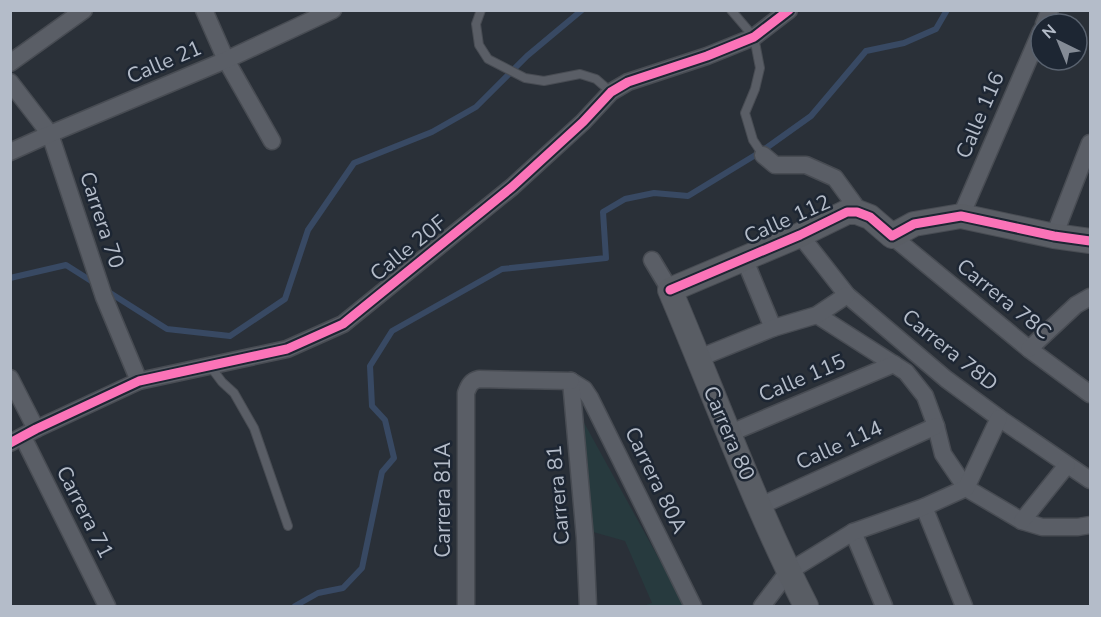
<svg xmlns="http://www.w3.org/2000/svg" width="1101" height="617" viewBox="0 0 1101 617" font-family="'Nunito Sans',sans-serif">
	<style>
		.green { fill: #273a3e }
		.lines { fill: none; stroke-linecap: round; stroke-linejoin: round }
		.stream { stroke: #384963; stroke-width: 6 }
		.lane-casing { stroke: #484c53; stroke-width: 10 }
		.street-casing { stroke: #484c53; stroke-width: 19 }
		.secondary-casing { stroke: #484c53; stroke-width: 26 }
		.lane { stroke: #5a5e66; stroke-width: 8 }
		.street { stroke: #5a5e66; stroke-width: 16 }
		.secondary { stroke: #595d64; stroke-width: 24 }
		.cycleway-casing { stroke: #1d2633; stroke-width: 13 }
		.cycleway { stroke: #fb73b8; stroke-width: 9 }
		.labels { text-anchor: middle; stroke-width: 5; stroke-linejoin: round; paint-order: stroke }
		.street-label { font-size: 21px; fill: #b4bcc9; stroke: #1d2633 }
	</style>
	<rect width="100%" height="100%" fill="#2a3038"/>
	<polygon class="green" points="577,410 685,606 643,606 652,603 625,541 586,530"/>
	<g class="lines">
		<g class="stream">
			<polyline points="10,278 66,265 96,284"/>
			<polyline points="107,291 167,329 230,336 285,299 308,230 354,163 432,132 476,107 527,56 582,10"/>
			<polyline points="295,606 318,593 343,588 362,568 382,472 394,458 385,420 372,406 370,366 392,331 502,269 606,258 603,212 625,199 654,193 688,196 762,151 811,116 866,51 904,43 936,29 947,10"/>
		</g>
		<defs>
			<g id="lane">
				<polyline points="481,10 476,24 479,45 488,59 525,78 544,81 580,74 596,79 611,92"/>
				<polyline points="731,10 754,37 760,68 755,89 745,113 753,140 763,155"/>
				<polyline points="210,366 222,382 234,393 254,428 288,526"/>
			</g>
			<g id="street">
				<polyline points="204,10 226,60 272,141"/>
				<polyline points="1044,24 1050,10"/>
				<polyline points="10,63 84,10"/>
				<polyline points="10,82 50,134 104,297 139,381"/>
				<polyline points="10,152 50,134 226,60 333,10"/>
				<polyline points="763,155 775,165 806,165 835,178 854,204 857,212"/>
				<polyline points="961,216 1041,31"/>
				<polyline points="800,235 847,295 946,379 999,418 1090,480"/>
				<polyline points="892,236 1029,349 1090,394"/>
				<polyline points="1054,236 1090,143"/>
				<polyline points="744,258 773,328"/>
				<polyline points="652,260 670,290"/>
				<polyline points="817,315 906,372 925,396 936,426 943,454 966,488 1022,521 1042,527 1078,527 1090,525"/>
				<polyline points="1029,349 1076,305 1090,297"/>
				<polyline points="699,358 773,328 817,315 847,295"/>
				<polyline points="10,378 36,429"/>
				<polyline points="571,381 584,389 590,398 693,606"/>
				<polyline points="571,381 585,538 588,606"/>
				<polyline points="728,434 894,364"/>
				<polyline points="23,437 107,606"/>
				<polyline points="10,443 36,429 139,381 287,349 343,324 512,187 583,122 611,92 628,82 707,56 754,37 789,10"/>
				<polyline points="760,506 936,426"/>
				<polyline points="924,507 964,606"/>
				<polyline points="1022,521 1067,465"/>
				<polyline points="853,532 884,606"/>
				<path d="M466,606v-213c3,-8 5,-12 13,-14l92,2"/>
				<polyline points="762,606 788,572 853,532 924,507 966,488 999,418"/>
			</g>
			<path id="secondary" d="M806,606c-52,-102 -91,-210 -136,-316l130,-55 47,-23h10l13,5 22,19 22,-12 47,-8 93,20 36,5"/>
		</defs>
		<use href="#lane" class="lane-casing"/>
		<use href="#street" class="street-casing"/>
		<use href="#secondary" class="secondary-casing"/>
		<use href="#lane" class="lane"/>
		<use href="#street" class="street"/>
		<use href="#secondary" class="secondary"/>
		<defs>
			<g id="cycleway">
				<polyline points="670,290 800,235 847,212 857,212 870,217 892,236 914,224 961,216 1054,236 1090,241"/>
				<polyline points="10,443 36,429 139,381 287,349 343,324 512,187 583,122 611,92 628,82 707,56 754,37 789,10"/>
			</g>
		</defs>
		<use href="#cycleway" class="cycleway-casing"/>
		<use href="#cycleway" class="cycleway"/>
	</g>
	<g class="labels">
		<g class="street-label">
			<text transform="translate(164 62) rotate(-23)" y="7">Calle 21</text>
			<text transform="translate(980 115) rotate(-67)" y="7">Calle 116</text>
			<text transform="translate(787 219) rotate(-24)" y="7">Calle 112</text>
			<text transform="translate(102 220) rotate(72)" y="7">Carrera 70</text>
			<text transform="translate(408 248) rotate(-39)" y="7">Calle 20F</text>
			<text transform="translate(1004 299) rotate(39)" y="7">Carrera 78C</text>
			<text transform="translate(950 350) rotate(39)" y="7">Carrera 78D</text>
			<text transform="translate(802 378) rotate(-23)" y="7">Calle 115</text>
			<text transform="translate(729 433) rotate(67)" y="7">Carrera 80</text>
			<text transform="translate(839 445) rotate(-24)" y="7">Calle 114</text>
			<text transform="translate(656 480) rotate(64)" y="7">Carrera 80A</text>
			<text transform="translate(558 495) rotate(-95)" y="7">Carrera 81</text>
			<text transform="translate(443 500) rotate(-90)" y="7">Carrera 81A</text>
			<text transform="translate(85 512) rotate(63)" y="7">Carrera 71</text>
		</g>
	</g>
	<rect width="1101" height="617" fill="none" stroke="#b4bcc9" stroke-width="24"/>
	<g transform="translate(1059 42) rotate(317)"><circle r="28" fill="#1d2633" stroke="#59626f" stroke-width="1.5"/>
	<path d="M0-4.5L10 22L0 15L-10 22Z" fill="#848b96"/>
	<text y="-9" font-size="16" font-weight="bold" text-anchor="middle" fill="#b4bcc9">N</text>
	</g>
</svg>
